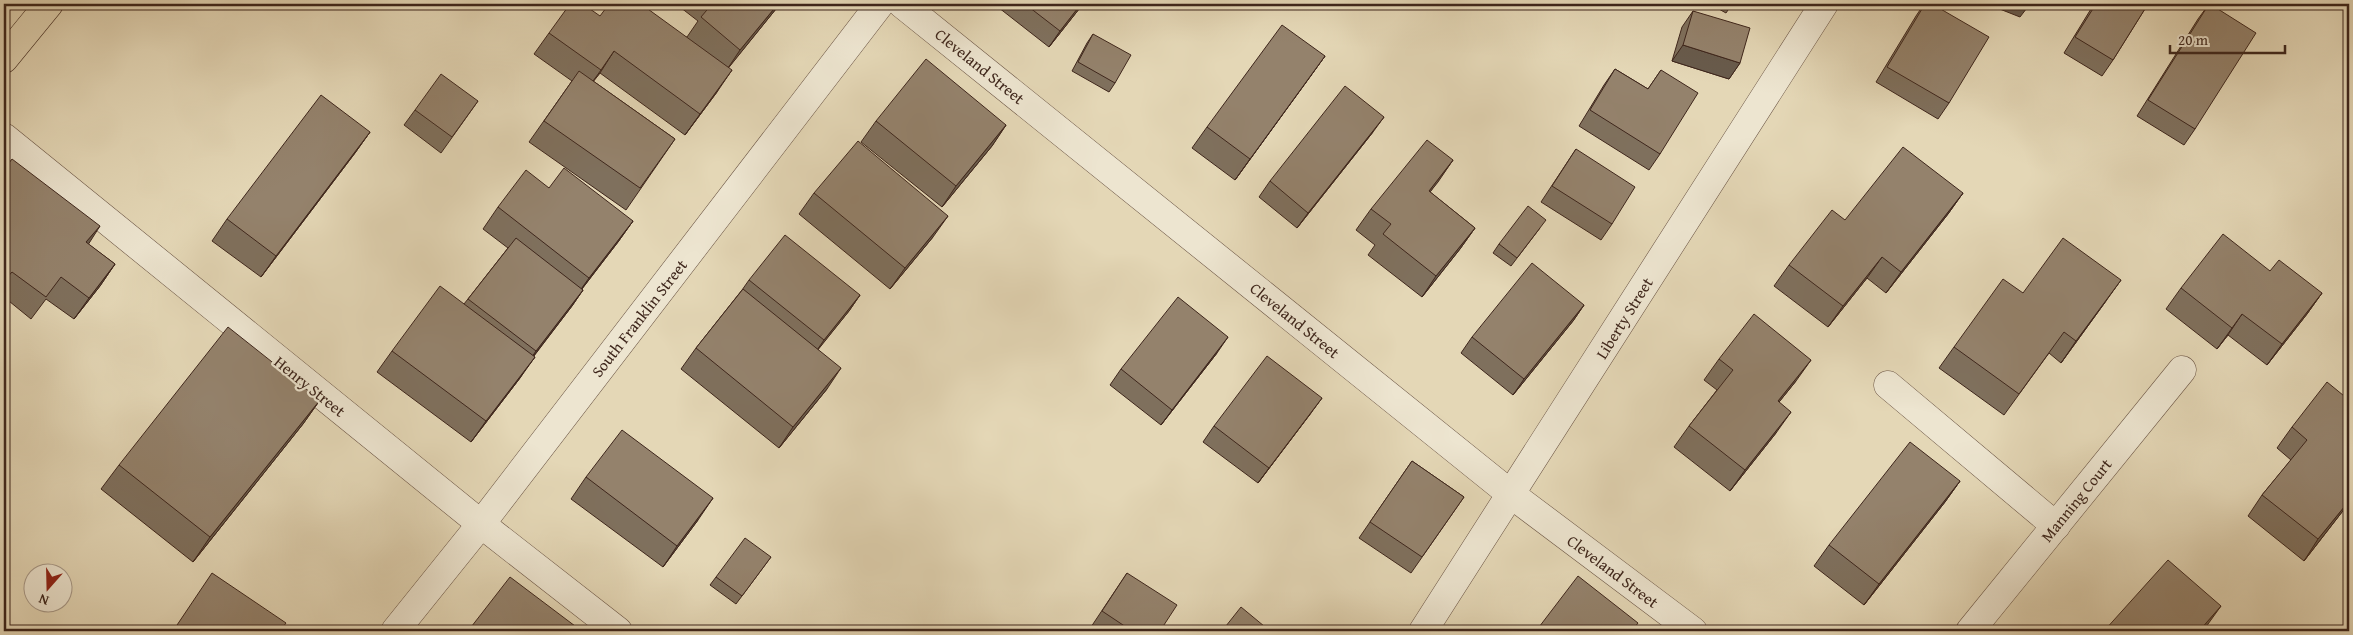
<svg xmlns="http://www.w3.org/2000/svg" width="2353" height="635" viewBox="0 0 2353 635" font-family="'Gentium Book Plus',serif">
	<style>
		.lines { fill: none; stroke-linecap: round; stroke-linejoin: round }
		.minor-casing { stroke: #685242; stroke-width: 29 }
		.major-casing { stroke: #3e261c; stroke-width: 29 }
		.minor { stroke: #ede5d0; stroke-width: 28 }
		.major { stroke: #e4d7b6; stroke-width: 28 }
		.wall { fill: #7f705d; stroke: #3e261c }
		.shaded-wall { fill: #685b4c; stroke: #3e261c }
		.building { fill: #94826c; stroke: #3e261c }
		.labels { text-anchor: middle; stroke-width: 4.5; stroke-linejoin: round; paint-order: stroke }
		.street-label { font-size: 16px; fill: #3e261c; stroke: #ede5d0 }
	</style>
	<rect width="100%" height="100%" fill="#e4d7b6"/>
	<filter id="stains"><feTurbulence type="fractalNoise" baseFrequency=".004" numOctaves="4"/><feColorMatrix values="0 0 0 0 .2 0 0 0 0 .09 0 0 0 0 .02 0 0 0 .5 -.17"/></filter>
	<radialGradient id="worn" r=".72"><stop offset=".6" stop-color="#630" stop-opacity="0"/><stop offset="1" stop-color="#630" stop-opacity=".3"/></radialGradient>
	<g class="lines">
		<defs>
			<g id="minor">
				<polyline points="902,4 1512,495 1693,631"/>
				<polyline points="4,137 481,524 618,631"/>
				<polyline points="1888,385 2056,526"/>
				<polyline points="395,631 481,524 880,4"/>
				<polyline points="1423,631 1824,4"/>
				<polyline points="1970,631 2182,370"/>
			</g>
			<polyline id="major" points="4,59 49,4"/>
		</defs>
		<use href="#minor" class="minor-casing"/>
		<use href="#major" class="major-casing"/>
		<use href="#minor" class="minor"/>
		<use href="#major" class="major"/>
	</g>
	<g class="wall">
		<polygon points="676,4 780,4 728,68 717,92 685,135 600,73 593,81 675,139 626,210 529,142 572,81 534,54 549,33 687,37 698,21"/>
		<polygon points="994,4 1083,4 1049,47"/>
		<polygon points="1710,4 1732,4 1726,13"/>
		<polygon points="1924,4 1949,103 1938,119 1876,82 1916,16"/>
		<polygon points="2094,4 2148,4 2113,60 2102,76 2064,53"/>
		<polygon points="2209,4 2195,129 2184,145 2137,116 2198,19"/>
		<polygon points="1693,11 1740,63 1729,79 1672,61 1682,27"/>
		<polygon points="1093,34 1115,83 1109,92 1072,71 1087,43"/>
		<polygon points="1325,56 1235,180 1192,148 1207,127"/>
		<polygon points="1615,69 1648,89 1661,70 1660,154 1649,170 1579,126 1604,85"/>
		<polygon points="478,101 441,153 404,125 415,110"/>
		<polygon points="876,121 1006,125 992,146 942,207 861,142"/>
		<polygon points="370,132 355,153 261,277 212,241 227,219"/>
		<polygon points="1373,132 1297,228 1259,197 1270,181"/>
		<polygon points="1576,149 1612,224 1601,240 1541,202"/>
		<polygon points="1453,160 1430,192 1475,228 1460,249 1422,297 1368,255 1375,245 1356,230 1371,209"/>
		<polygon points="4,170 88,244 115,264 100,286 74,319 46,299 31,319 4,297"/>
		<polygon points="549,188 633,221 618,242 582,289 583,290 572,306 534,356 520,378 471,442 377,372 392,351 464,304 508,248 483,229 498,207"/>
		<polygon points="814,193 933,237 890,289 799,214"/>
		<polygon points="1963,193 1948,214 1886,293 1867,278 1828,327 1774,286 1789,265 1845,220"/>
		<polygon points="1540,228 1511,266 1493,253 1499,244"/>
		<polygon points="2270,271 2322,293 2307,314 2267,365 2228,335 2217,349 2166,309 2181,288"/>
		<polygon points="749,280 860,295 849,311 818,349 827,389 779,448 681,369 696,348 742,290"/>
		<polygon points="2023,293 2106,301 2061,363 2049,353 2004,415 1939,368 1954,347"/>
		<polygon points="1584,305 1573,321 1513,395 1461,353 1472,337"/>
		<polygon points="1217,353 1161,425 1110,385 1121,369"/>
		<polygon points="1719,359 1796,381 1779,402 1776,433 1730,491 1674,447 1689,426 1717,390 1704,380"/>
		<polygon points="320,400 303,424 193,562 101,489 119,465"/>
		<polygon points="2349,400 2349,503 2304,561 2248,516 2262,495 2291,460 2277,448 2292,427"/>
		<polygon points="1311,413 1258,483 1203,442 1214,426"/>
		<polygon points="1412,461 1464,497 1411,573 1359,538"/>
		<polygon points="586,477 698,520 663,567 571,499"/>
		<polygon points="1960,481 1945,502 1864,605 1814,566 1829,545"/>
		<polygon points="771,557 736,604 710,585 716,577"/>
		<polygon points="1127,573 1160,631 1097,631 1091,627"/>
	</g>
	<g class="shaded-wall">
		<polygon points="778,4 780,4 726,71 740,50"/>
		<polygon points="1081,4 1083,4 1049,47 1060,31"/>
		<polygon points="1751,4 1760,4 1758,7"/>
		<polygon points="1987,4 2030,4 2020,17"/>
		<polygon points="1683,45 1740,63 1729,79 1672,61"/>
		<polygon points="614,51 600,73 586,91 601,70"/>
		<polygon points="1325,56 1310,77 1235,180 1250,159"/>
		<polygon points="732,70 717,92 685,135 700,114"/>
		<polygon points="1384,117 1373,132 1297,228 1308,213"/>
		<polygon points="1006,125 992,146 942,207 956,186"/>
		<polygon points="370,132 355,153 261,277 276,256"/>
		<polygon points="1453,160 1438,182 1414,212 1429,191"/>
		<polygon points="1963,193 1948,214 1886,293 1901,272"/>
		<polygon points="948,216 933,237 890,289 905,268"/>
		<polygon points="633,221 618,242 574,299 589,278"/>
		<polygon points="100,226 86,248 86,242"/>
		<polygon points="1475,228 1460,249 1422,297 1436,276"/>
		<polygon points="1882,257 1867,278 1828,327 1843,306"/>
		<polygon points="115,264 100,286 74,319 89,298"/>
		<polygon points="2121,280 2106,301 2061,363 2076,341"/>
		<polygon points="583,290 572,306 525,367 536,351"/>
		<polygon points="2322,293 2307,314 2267,365 2282,344"/>
		<polygon points="860,295 849,311 813,356 824,340"/>
		<polygon points="1584,305 1573,321 1513,395 1524,379"/>
		<polygon points="2242,314 2228,335 2217,349"/>
		<polygon points="1228,337 1217,353 1161,425 1172,410"/>
		<polygon points="535,357 520,378 471,442 486,421"/>
		<polygon points="1811,360 1796,381 1763,422 1778,401"/>
		<polygon points="841,368 827,389 779,448 793,427"/>
		<polygon points="1322,398 1311,413 1258,483 1269,468"/>
		<polygon points="320,400 303,424 193,562 210,537"/>
		<polygon points="1791,412 1776,433 1730,491 1745,470"/>
		<polygon points="1960,481 1945,502 1864,605 1879,584"/>
		<polygon points="713,498 698,520 663,567 677,546"/>
		<polygon points="2349,501 2349,503 2304,561 2318,539"/>
		<polygon points="2221,606 2203,631 2199,631"/>
	</g>
	<g class="building">
		<polygon points="570,4 583,4 600,16 609,4 641,4 732,70 700,114 614,51 601,70 549,33"/>
		<polygon points="712,4 778,4 740,50 701,17"/>
		<polygon points="1025,4 1081,4 1060,31"/>
		<polygon points="1925,4 1932,4 1989,37 1949,103 1887,67"/>
		<polygon points="2096,4 2148,4 2113,60 2075,37"/>
		<polygon points="2209,4 2210,4 2256,33 2195,129 2148,100"/>
		<polygon points="1693,11 1750,28 1740,63 1683,45"/>
		<polygon points="1282,25 1325,56 1250,159 1207,127"/>
		<polygon points="1093,34 1131,55 1115,83 1078,62"/>
		<polygon points="926,59 1006,125 956,186 876,121"/>
		<polygon points="1615,69 1648,89 1661,70 1698,93 1660,154 1590,110"/>
		<polygon points="579,71 675,139 640,188 544,121"/>
		<polygon points="441,74 478,101 452,137 415,110"/>
		<polygon points="1345,86 1384,117 1308,213 1270,181"/>
		<polygon points="321,95 370,132 276,256 227,219"/>
		<polygon points="1427,140 1453,160 1429,191 1475,228 1436,276 1383,234 1391,224 1371,209"/>
		<polygon points="858,141 948,216 905,268 814,193"/>
		<polygon points="1903,147 1963,193 1901,272 1882,257 1843,306 1789,265 1832,210 1845,220"/>
		<polygon points="1576,149 1635,187 1612,224 1552,186"/>
		<polygon points="12,159 100,226 86,242 115,264 89,298 61,277 46,297 12,272 4,281 4,170"/>
		<polygon points="564,168 633,221 589,278 498,207 526,170 549,188"/>
		<polygon points="1528,206 1546,220 1517,258 1499,244"/>
		<polygon points="2223,234 2270,271 2279,260 2322,293 2282,344 2242,314 2232,328 2181,288"/>
		<polygon points="785,235 860,295 824,340 749,280"/>
		<polygon points="516,238 583,290 536,351 468,299"/>
		<polygon points="2063,238 2121,280 2076,341 2064,332 2019,394 1954,347 2003,279 2023,293"/>
		<polygon points="1532,263 1584,305 1524,379 1472,337"/>
		<polygon points="440,286 535,357 486,421 392,351"/>
		<polygon points="743,289 841,368 793,427 696,348"/>
		<polygon points="1178,297 1228,337 1172,410 1121,369"/>
		<polygon points="1754,314 1811,360 1778,401 1791,412 1745,470 1689,426 1733,370 1719,359"/>
		<polygon points="228,327 320,400 210,537 119,465"/>
		<polygon points="1267,356 1322,398 1269,468 1214,426"/>
		<polygon points="2327,382 2349,400 2349,501 2318,539 2262,495 2307,440 2292,427"/>
		<polygon points="622,430 713,498 677,546 586,477"/>
		<polygon points="1910,442 1960,481 1879,584 1829,545"/>
		<polygon points="1412,461 1464,497 1422,557 1370,522"/>
		<polygon points="745,538 771,557 742,596 716,577"/>
		<polygon points="2168,560 2221,606 2199,631 2104,631"/>
		<polygon points="212,573 286,623 280,631 173,631"/>
		<polygon points="1127,573 1177,605 1160,631 1132,631 1102,611"/>
		<polygon points="1578,576 1638,623 1632,631 1536,631"/>
		<polygon points="510,577 575,626 571,631 468,631"/>
		<polygon points="1241,607 1270,631 1222,631"/>
	</g>
	<g class="labels">
		<g class="street-label">
			<text transform="translate(980 66) rotate(39)" y="6">Cleveland Street</text>
			<text transform="translate(639 318) rotate(-52)" y="6">South Franklin Street</text>
			<text transform="translate(1624 318) rotate(-58)" y="6">Liberty Street</text>
			<text transform="translate(1295 320) rotate(39)" y="6">Cleveland Street</text>
			<text transform="translate(310 386) rotate(39)" y="6">Henry Street</text>
			<text transform="translate(2076 500) rotate(-51)" y="6">Manning Court</text>
			<text transform="translate(1613 571) rotate(37)" y="6">Cleveland Street</text>
		</g>
	</g>
	<rect width="2353" height="635" fill="none" stroke="#e4d7b6" stroke-width="20"/>
	<rect x="5" y="5" width="2343" height="625" fill="none" stroke="#3e261c" stroke-width="2.5"/>
	<rect x="10" y="10" width="2333" height="615" fill="none" stroke="#3e261c"/>
	<g transform="translate(48 588) rotate(200)"><circle r="24" fill="#ede5d0" stroke="#a79988"/>
	<path d="M0-4L9 19L0 12L-9 19Z" fill="#8f2418"/>
	<text y="-8" font-size="14" font-weight="bold" text-anchor="middle" fill="#3e261c">N</text>
	</g>
	<path d="M2170 45v8h115v-8" fill="none" stroke="#3e261c" stroke-width="2.5"/>
	<text x="2178" y="45" font-size="15" fill="#3e261c" stroke="#ede5d0" stroke-width="4" paint-order="stroke">20 m</text>
	<rect width="100%" height="100%" filter="url(#stains)"/>
	<rect width="100%" height="100%" fill="url(#worn)"/>
</svg>
